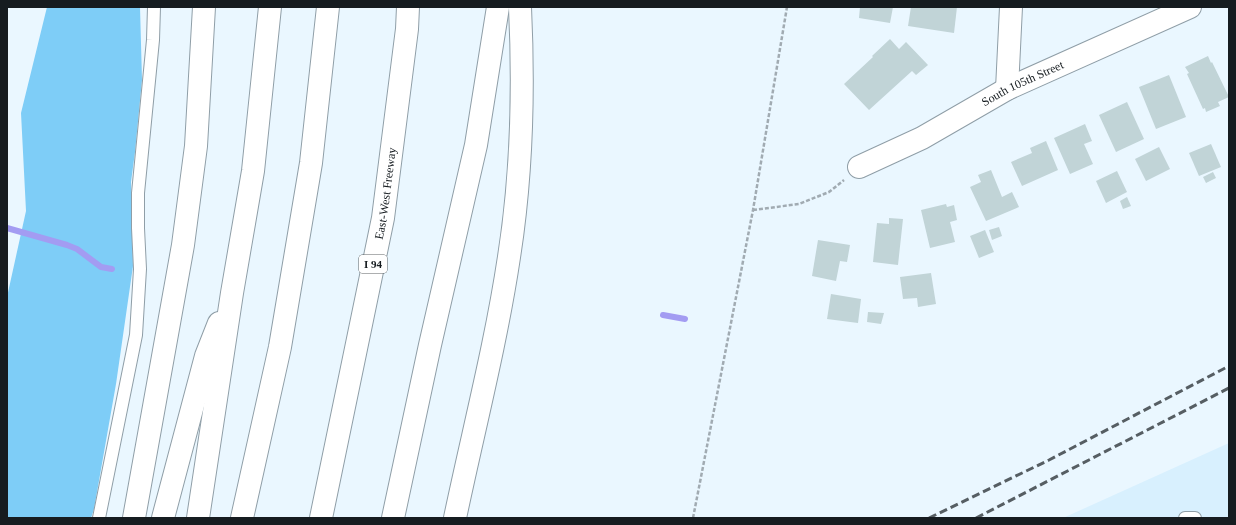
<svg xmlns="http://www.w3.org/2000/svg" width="1236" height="525" viewBox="0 0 1236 525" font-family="Georgia,serif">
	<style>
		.built { fill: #d8f0fe }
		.forest { fill: #7ecdf7 }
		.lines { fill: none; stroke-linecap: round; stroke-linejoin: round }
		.stream { stroke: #a39cf2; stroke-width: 6 }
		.building { fill: #c1d4d7 }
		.lane-casing { stroke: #8f9ea7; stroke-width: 14 }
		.street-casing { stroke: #8f9ea7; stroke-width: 24 }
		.highway-casing { stroke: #8f9ea7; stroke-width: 24 }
		.path { stroke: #a1abb2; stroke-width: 2.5; stroke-dasharray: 4 2; stroke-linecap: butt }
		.lane { stroke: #fff; stroke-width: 12 }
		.street { stroke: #fff; stroke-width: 22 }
		.highway { stroke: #fff; stroke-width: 22 }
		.rail { stroke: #565e63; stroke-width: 3; stroke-dasharray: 8 4; stroke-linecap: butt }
		.labels { text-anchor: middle; stroke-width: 3.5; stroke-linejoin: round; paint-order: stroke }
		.shield { fill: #fff; stroke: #5c6063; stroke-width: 1 }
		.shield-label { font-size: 11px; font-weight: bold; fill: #161c20 }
		.street-label { font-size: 12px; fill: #161c20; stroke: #fff }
	</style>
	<rect width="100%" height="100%" fill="#eaf7ff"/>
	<polygon class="built" points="1229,443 1229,518 1063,518"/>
	<polygon class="forest" points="47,7 140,7 142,80 135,152 131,182 133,266 116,384 94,509 91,518 7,518 7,297 26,211 21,113"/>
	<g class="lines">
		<g class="stream">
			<polyline points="7,228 67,245 77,249 101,267 112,269"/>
			<polyline points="663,315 685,319"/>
		</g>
	</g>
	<g class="building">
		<polygon points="860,7 893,7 890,23 859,18"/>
		<polygon points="911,7 957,7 954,33 908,26"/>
		<polygon points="890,39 899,49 906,42 928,65 916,75 912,71 869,110 844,84 873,57 872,56"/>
		<polygon points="1208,56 1211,63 1212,62 1229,97 1218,102 1220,106 1206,112 1205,108 1203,109 1187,74 1189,73 1185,67"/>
		<polygon points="1169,75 1186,117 1156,129 1139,87"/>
		<polygon points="1127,102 1144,139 1116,152 1099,115"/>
		<polygon points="1085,124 1092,141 1084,144 1093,164 1070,174 1054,138"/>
		<polygon points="1046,141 1058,170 1022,186 1011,162 1032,153 1030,148"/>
		<polygon points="1211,144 1221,167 1199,176 1189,153"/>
		<polygon points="1159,147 1170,169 1146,181 1135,159"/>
		<polygon points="991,170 1002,197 1012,192 1019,207 986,221 970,187 981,182 978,175"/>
		<polygon points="1117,171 1127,192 1106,203 1096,181"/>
		<polygon points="1213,172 1216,178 1206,183 1203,177"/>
		<polygon points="1127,197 1131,206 1123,209 1120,201"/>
		<polygon points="946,204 947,207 954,205 957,220 950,222 955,242 930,248 921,210"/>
		<polygon points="889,218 903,219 898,265 873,262 877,223 889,224"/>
		<polygon points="999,227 1002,236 992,240 989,230"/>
		<polygon points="985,230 994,252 979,258 970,236"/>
		<polygon points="818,240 850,245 847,262 840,261 836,281 812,276"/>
		<polygon points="931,273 936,304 918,307 917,298 903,299 900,277"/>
		<polygon points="831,294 861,299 858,323 827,319"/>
		<polygon points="868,312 884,313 881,324 867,322"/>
	</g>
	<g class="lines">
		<defs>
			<g id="lane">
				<polyline points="99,518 136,335 140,269 138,228 138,193 153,40 154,7"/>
				<polyline points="1185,518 1195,518"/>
			</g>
			<g id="street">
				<polyline points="1007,89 1011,7"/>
				<path id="s1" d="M859,167l63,-29 85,-49 183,-82"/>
			</g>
			<g id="highway">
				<polyline points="134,518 183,245 196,146 204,7"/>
				<polyline points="163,518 206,356 219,323"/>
				<polyline points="198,518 232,293 253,171 270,7"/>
				<polyline points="242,518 280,347 311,163 328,7"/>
				<path id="s2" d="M321,518l62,-300 24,-189 1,-22"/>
				<polyline points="393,518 430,345 476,145 498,7"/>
				<path d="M455,518c18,-86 41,-174 54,-261 13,-83 15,-166 11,-250"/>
			</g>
		</defs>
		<use href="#lane" class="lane-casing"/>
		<use href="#street" class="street-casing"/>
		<use href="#highway" class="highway-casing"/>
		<g class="path">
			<polyline points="753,210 799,204 829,192 844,180"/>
			<polyline points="693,518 753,210 787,7"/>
		</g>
		<use href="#lane" class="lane"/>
		<use href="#street" class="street"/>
		<use href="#highway" class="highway"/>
		<g class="rail">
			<polyline points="929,518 1049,460 1229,366"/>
			<polyline points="976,518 1229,388"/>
		</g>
	</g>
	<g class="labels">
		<rect class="shield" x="359" y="255" width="28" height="18" rx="3"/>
		<g class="shield-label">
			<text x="373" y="268">I 94</text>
		</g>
		<g class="street-label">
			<text dy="4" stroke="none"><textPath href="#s1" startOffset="184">South 105th Street</textPath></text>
			<text dy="4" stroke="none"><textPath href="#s2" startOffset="331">East-West Freeway</textPath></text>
		</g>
	</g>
	<rect width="1236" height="525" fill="none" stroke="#161c20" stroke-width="16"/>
</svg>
